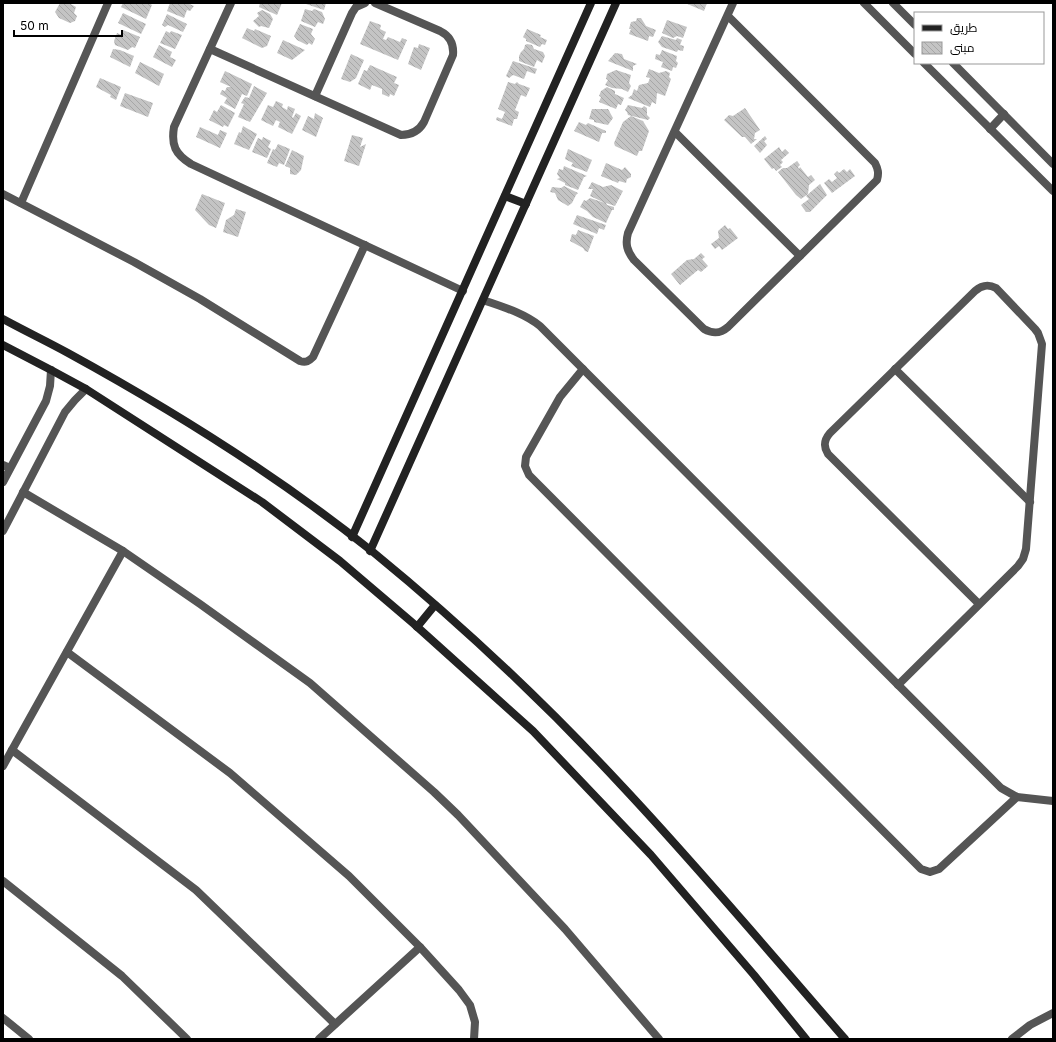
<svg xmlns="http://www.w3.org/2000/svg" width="1056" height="1042" viewBox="0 0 1056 1042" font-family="Inter,Cairo,sans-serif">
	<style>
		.building { fill: url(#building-back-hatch) }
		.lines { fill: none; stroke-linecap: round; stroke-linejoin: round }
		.street { stroke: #555; stroke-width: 8 }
		.secondary { stroke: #222; stroke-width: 8 }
	</style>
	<defs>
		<pattern id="building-back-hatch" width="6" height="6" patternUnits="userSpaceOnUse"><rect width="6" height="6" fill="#c4c4c4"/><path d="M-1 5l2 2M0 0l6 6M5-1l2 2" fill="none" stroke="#a7a7a7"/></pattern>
	</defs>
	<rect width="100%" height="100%" fill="#fff"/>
	<g class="building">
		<polygon points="60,3 69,3 76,7 74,13 77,16 75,21 70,23 59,18 55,12"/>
		<polygon points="123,3 149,3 152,5 146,19 121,7"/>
		<polygon points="170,3 187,3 194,6 190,11 187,10 184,18 167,11"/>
		<polygon points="260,3 263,4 282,3 277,15 259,7"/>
		<polygon points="303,3 326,3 324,10"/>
		<polygon points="685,3 707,3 704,11"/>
		<polygon points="305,9 312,11 314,9 322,12 325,19 323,24 318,22 315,27 301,21"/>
		<polygon points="262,10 270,14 273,19 269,28 261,26 259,27 253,21 259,16 257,13"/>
		<polygon points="123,13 146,24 141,34 118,23"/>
		<polygon points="167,14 187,24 183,32 168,25 165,27 162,25"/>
		<polygon points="637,18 641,18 646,26 656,30 653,37 649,36 648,41 629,34 631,29 629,29 631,22 636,21"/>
		<polygon points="667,20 687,27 683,38 677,36 673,38 662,33"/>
		<polygon points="370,21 381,25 380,29 386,32 383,39 386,40 388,37 400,42 402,38 407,40 398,60 360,44"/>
		<polygon points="300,24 313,29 311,34 315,39 312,45 309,43 307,45 297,40 294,36"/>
		<polygon points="247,28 254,31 255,29 271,36 267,46 262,48 242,38"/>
		<polygon points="527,29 541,35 540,37 547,40 545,45 542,44 540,47 526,41 526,39 523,37"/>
		<polygon points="123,30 140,37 135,48 132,47 128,50 115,45 114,41 117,33 122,35"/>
		<polygon points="166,31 170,33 171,31 182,35 175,49 160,43"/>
		<polygon points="662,36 676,40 677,38 682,40 680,45 684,46 683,51 678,50 677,52 662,47 658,42"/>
		<polygon points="283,40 305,50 292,60 277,53"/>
		<polygon points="419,44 430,48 421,70 408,64 414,47 418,48"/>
		<polygon points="527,44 532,45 534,49 543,52 545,56 542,63 537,60 534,67 519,61 519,56 521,52 524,49 525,45"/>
		<polygon points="159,45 172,52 170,57 176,60 172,67 153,57"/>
		<polygon points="113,49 120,50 134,56 130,67 110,57"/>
		<polygon points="662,50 677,56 676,61 678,63 676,68 673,67 672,71 661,67 663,62 655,59 656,54 660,55"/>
		<polygon points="615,53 622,54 624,59 637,64 633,66 633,71 608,61"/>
		<polygon points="351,54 364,60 356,78 350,82 341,79"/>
		<polygon points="513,61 537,69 535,74 527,71 524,79 513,75 509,78 506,76"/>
		<polygon points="140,62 164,74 159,86 135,73"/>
		<polygon points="370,65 397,77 394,83 399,85 394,96 390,94 389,97 382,94 382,89 372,85 370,90 358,84 364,70 367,71"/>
		<polygon points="649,69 659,73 666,71 670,73 669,77 671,79 665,96 657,93 656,104 652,102 650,107 628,98 632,95 634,89 637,91 639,85 648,83 650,78 646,77"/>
		<polygon points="616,70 631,75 629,83 631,86 628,92 622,89 612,88 605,85 608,80 606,79 607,74"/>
		<polygon points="225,71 252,84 247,96 242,94 235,109 224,103 227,98 220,94 222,90 225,91 227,87 231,87 220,82"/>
		<polygon points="100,78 121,87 116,100 110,97 111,95 96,87"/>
		<polygon points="508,82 515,84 517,82 519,84 530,88 526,97 521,95 515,110 519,112 517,119 514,119 512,126 496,120 497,117 502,119 505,112 498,109"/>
		<polygon points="254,86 267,93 250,122 238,117 244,104 241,103 245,97 249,98"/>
		<polygon points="607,87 615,91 615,94 624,98 621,105 618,104 616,109 599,102 601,97 599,96 601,91"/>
		<polygon points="125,93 153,103 148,117 120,106"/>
		<polygon points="276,101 283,104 282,107 287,110 288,106 295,109 292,117 293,118 296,113 301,116 292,134 278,127 280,122 276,120 273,126 261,120 268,105 273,107"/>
		<polygon points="221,105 235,113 228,127 224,125 223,127 209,120 214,110 217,112"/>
		<polygon points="628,105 642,108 644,106 647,108 647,115 650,118 648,120 628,115 627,112 625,110"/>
		<polygon points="745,108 760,130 755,133 754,139 757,139 751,144 745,137 742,137 724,120 729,115 733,116"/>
		<polygon points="592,109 608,109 613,118 608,125 594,122 594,120 589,119"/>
		<polygon points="315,113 323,118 316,137 302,130 308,116 314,119"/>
		<polygon points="631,116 643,121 649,131 642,151 639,151 637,156 615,146 614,143 623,122"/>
		<polygon points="579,122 586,125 588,123 606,131 606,133 602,133 599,142 574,131"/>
		<polygon points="243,126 257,134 249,150 234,144 239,132 241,133"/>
		<polygon points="200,127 218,135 220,130 227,133 220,148 196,137"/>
		<polygon points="352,135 363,138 360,147 366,144 359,166 344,161"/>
		<polygon points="765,136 767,139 764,141 767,145 760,153 754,146"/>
		<polygon points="263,137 271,141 268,147 271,149 267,158 252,152 258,138 262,140"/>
		<polygon points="278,144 290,149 284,165 279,163 277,167 267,163 273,149 275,150"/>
		<polygon points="779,147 782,152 785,149 789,153 781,160 783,162 780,165 782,167 776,171 774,168 772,169 764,159"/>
		<polygon points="568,149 592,160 587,172 571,166 573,163 565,159"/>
		<polygon points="292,150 304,156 301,170 296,175 290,174 290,168 285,166"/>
		<polygon points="797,161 800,165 798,167 799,169 800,167 808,177 811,175 815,180 809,185 808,194 801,199 796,195 778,172 783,168 787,168"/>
		<polygon points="606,163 622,170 625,167 631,174 631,177 627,179 626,183 619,181 618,183 601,176"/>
		<polygon points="564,166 587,176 584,177 578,190 565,185 565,183 557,179 560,178 557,174 559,169 563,170"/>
		<polygon points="844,169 847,172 850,169 855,176 832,193 824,183 829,179 832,182 837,178 834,174 837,171 839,173"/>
		<polygon points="592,182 603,187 611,185 623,191 615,206 606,203 607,205 614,207 614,210 612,210 606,223 593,217 587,211 580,207 584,200 586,201 590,198 605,203 590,196 593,189 588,189"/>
		<polygon points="820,184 827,195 810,212 806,212 801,205 809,199 806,196"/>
		<polygon points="564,186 578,193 576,195 572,203 568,206 558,200 555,193 550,192 552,187 561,188"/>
		<polygon points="202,194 225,203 216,228 209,225 195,210"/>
		<polygon points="236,209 246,212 238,237 223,232 226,220 234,215"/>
		<polygon points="577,215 606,225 604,230 599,228 597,234 573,224"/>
		<polygon points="725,225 728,229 730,228 738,238 722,250 719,246 715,249 711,244 719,238 718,231"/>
		<polygon points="578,230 594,236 588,252 585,251 583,248 570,241 572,234 576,235"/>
		<polygon points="701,253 705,257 702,259 708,266 701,272 698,270 680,285 671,274 687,260 694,259"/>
	</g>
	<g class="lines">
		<g class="street">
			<path d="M231,3l-57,124c-3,18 1,27 17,37l272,127"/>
			<polyline points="864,3 915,54"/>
			<polyline points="893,3 915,25"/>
			<path d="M728,16l147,147c3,6 4,10 2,17l-149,147c-8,7 -15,7 -24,2l-70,-69c-7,-9 -9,-16 -6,-27l105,-230"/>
			<path d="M210,49l191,86c11,0 18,-4 23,-13l29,-67c1,-11 -3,-19 -13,-24l-65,-28"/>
			<polyline points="924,63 1053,191"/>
			<polyline points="953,63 1053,164"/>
			<polyline points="315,96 352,13 356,7 365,3"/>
			<polyline points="990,129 1004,114"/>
			<polyline points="675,132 800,256"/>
			<path d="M3,194l131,68 66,37 100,62c6,2 9,0 13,-4l52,-112"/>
			<polyline points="21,203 108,3"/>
			<path d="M483,300c20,7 41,13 57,26l461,462 16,9 36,4"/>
			<polyline points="583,369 560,397 526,457 525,466 529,475 921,869 930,872 939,869 1017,797"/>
			<polyline points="895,369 1030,502"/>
			<polyline points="3,465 10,468"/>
			<polyline points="3,482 46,401 50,386 51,370"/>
			<polyline points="23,492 123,551 200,604 310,683 434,792 458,815 565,929 659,1039"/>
			<polyline points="3,531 65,412 75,400 86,389"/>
			<polyline points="67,652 230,773 349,876 420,947 459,990 470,1005 475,1022 474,1039"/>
			<path d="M898,685l120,-119 5,-7 3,-10 16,-205 -4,-11 -3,-4 -39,-41c-8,-4 -14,-3 -21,3l-145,142c-6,7 -7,13 -2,21l151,150"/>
			<polyline points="12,750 196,890 335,1024"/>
			<polyline points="3,766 123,551"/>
			<polyline points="3,881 122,976 187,1039"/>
			<polyline points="3,1018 29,1039"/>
			<polyline points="319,1039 420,947"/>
			<polyline points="1012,1039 1030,1025 1053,1013"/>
		</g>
		<g class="secondary">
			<polyline points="505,196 526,204"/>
			<path d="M3,319c22,12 43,22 65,34 106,58 210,123 305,199 88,72 172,151 249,234 77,82 149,168 223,253"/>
			<polyline points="3,345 51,370 86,389 262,502 340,561 414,624 533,731 651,855 754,975 806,1039"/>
			<polyline points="352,537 591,3"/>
			<polyline points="370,551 616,3"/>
			<polyline points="417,627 435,605"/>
		</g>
	</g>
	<rect width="1056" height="1042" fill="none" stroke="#000000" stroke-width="8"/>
	<rect x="914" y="12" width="130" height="52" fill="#ffffff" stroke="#999999"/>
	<rect x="922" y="25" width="20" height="6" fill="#222222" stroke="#999999"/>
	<text x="950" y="32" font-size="12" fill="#000000">طريق</text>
	<rect x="922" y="42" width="20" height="12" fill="url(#building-back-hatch)" stroke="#999999"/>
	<text x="950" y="52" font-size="12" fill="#000000">مبنى</text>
	<path d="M14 30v6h108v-6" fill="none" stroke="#000000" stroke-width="2"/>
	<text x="20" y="30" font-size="12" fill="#000000" stroke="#ffffff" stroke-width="3" paint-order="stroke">50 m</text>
</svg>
